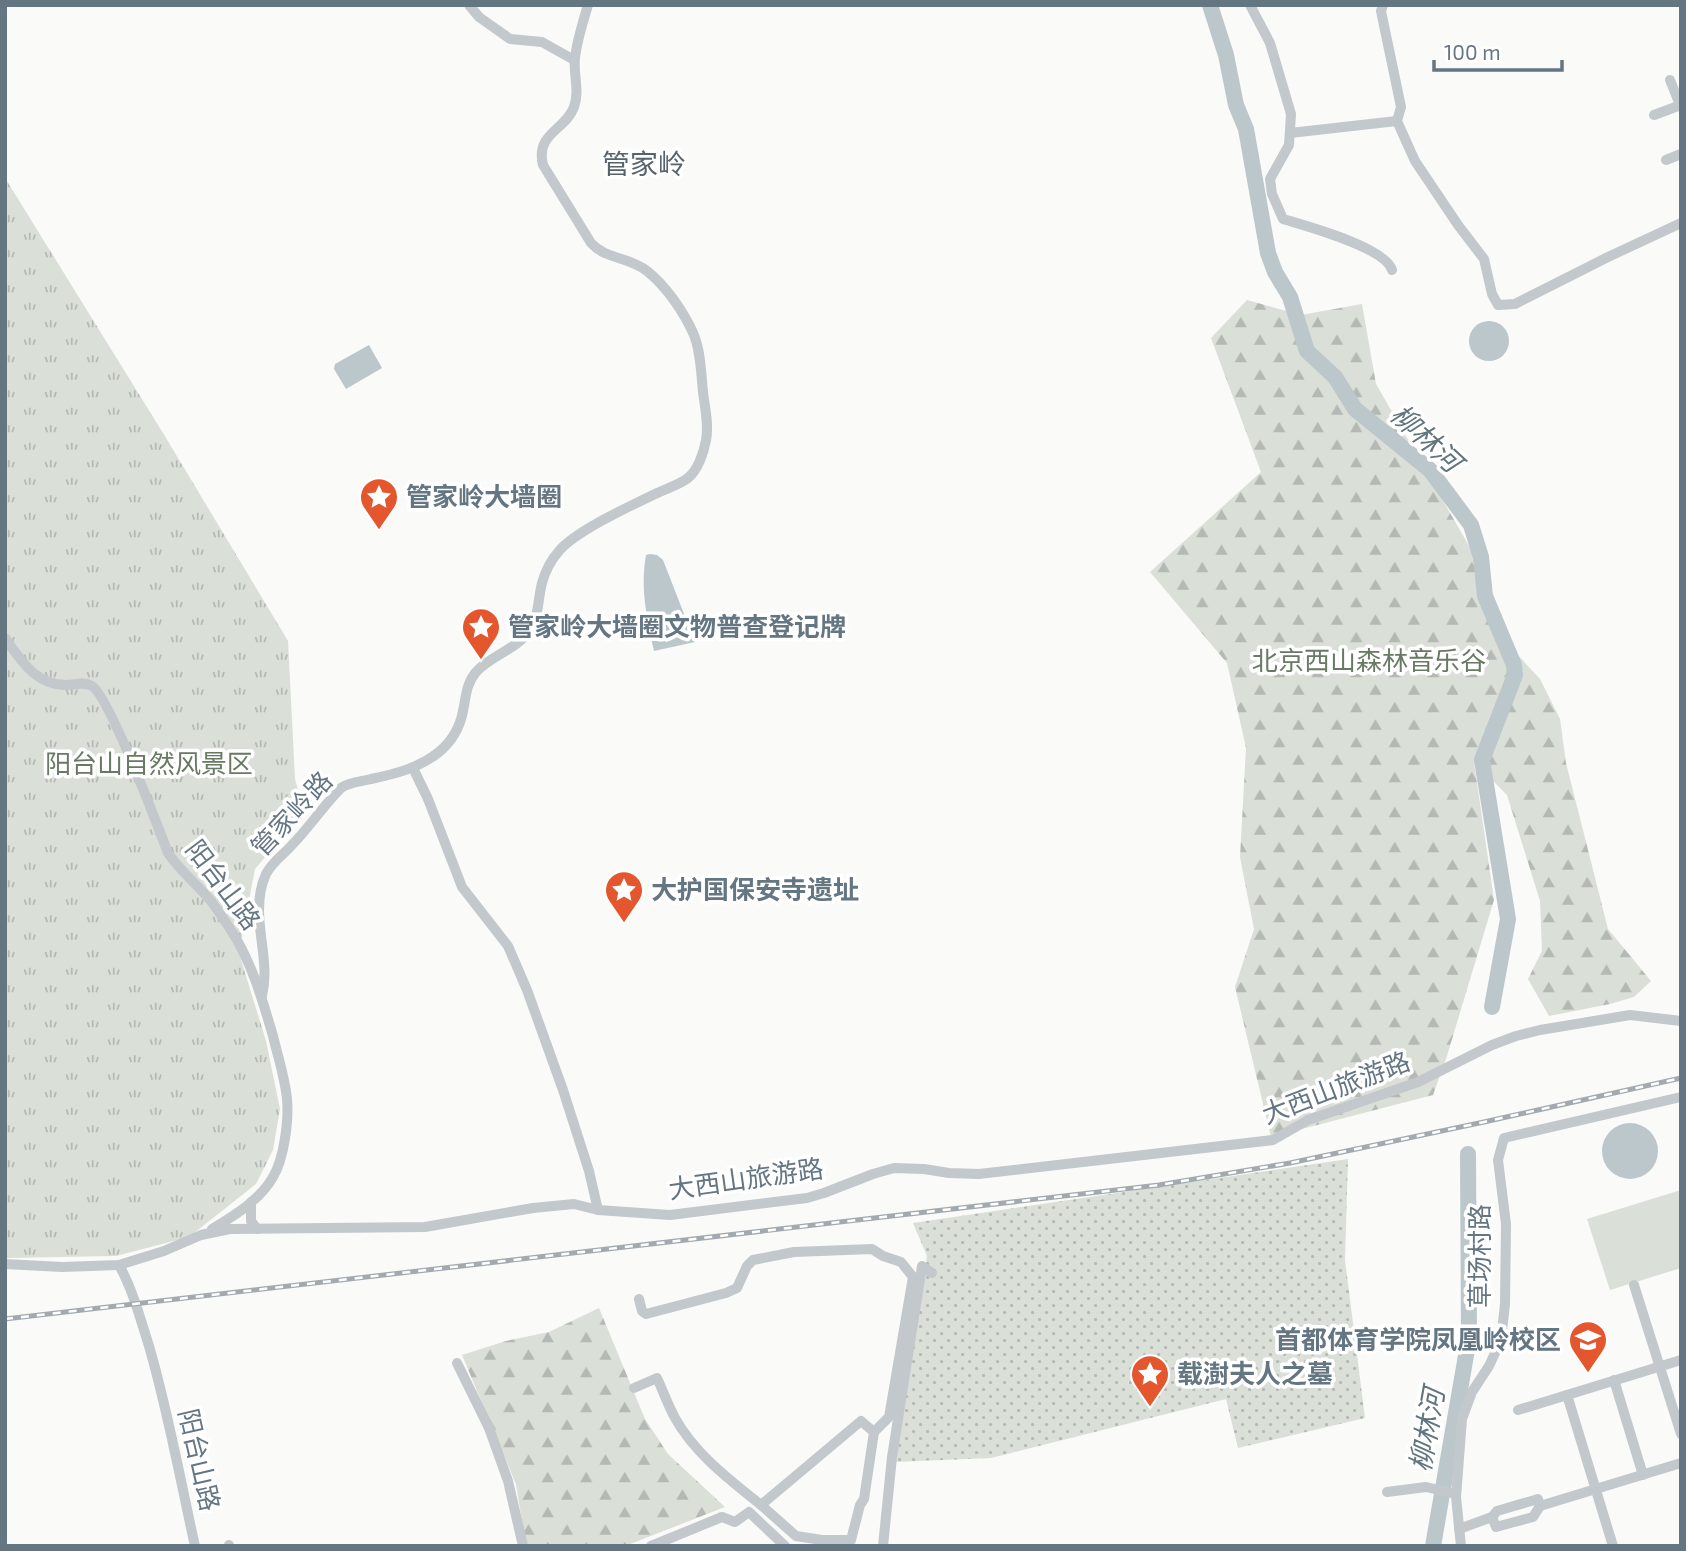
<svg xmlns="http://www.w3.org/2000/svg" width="1686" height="1551" viewBox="0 0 1686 1551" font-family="'Exo 2','Noto Sans SC',sans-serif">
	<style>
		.grass { fill: url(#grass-dots) }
		.forest { fill: url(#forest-firs) }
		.park { fill: url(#park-tufts) }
		.pitch { fill: #dadfd7 }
		.water { fill: #bbc7cb }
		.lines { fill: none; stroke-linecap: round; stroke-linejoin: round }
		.river { stroke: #bbc7cb; stroke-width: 16 }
		.minor { stroke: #c3c8cc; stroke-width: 10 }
		.rail-casing { stroke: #a2aab0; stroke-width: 5 }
		.rail { stroke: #fff; stroke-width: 2.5; stroke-dasharray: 8; stroke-linecap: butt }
		.labels { text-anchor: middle; stroke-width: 7; stroke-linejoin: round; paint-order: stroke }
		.poi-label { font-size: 26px; font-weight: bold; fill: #657683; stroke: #fff; text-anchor: start }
		.park-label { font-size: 26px; fill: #687a64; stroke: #fff }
		.street-label { font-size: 26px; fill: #657683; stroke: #fff }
		.neighbourhood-label { font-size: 28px; fill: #57646e; stroke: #fff }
		.water-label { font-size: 28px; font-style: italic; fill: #60757c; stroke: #fff }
	</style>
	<defs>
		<pattern id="grass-dots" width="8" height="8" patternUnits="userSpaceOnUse" patternTransform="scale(1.75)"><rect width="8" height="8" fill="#dadfd7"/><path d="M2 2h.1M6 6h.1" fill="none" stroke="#b4b9b4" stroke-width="1.8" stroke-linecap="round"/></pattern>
		<pattern id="forest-firs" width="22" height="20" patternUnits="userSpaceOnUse" patternTransform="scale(1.75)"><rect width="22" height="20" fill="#dadfd7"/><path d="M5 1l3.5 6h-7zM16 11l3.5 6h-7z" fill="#b4b9b4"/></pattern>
		<pattern id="park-tufts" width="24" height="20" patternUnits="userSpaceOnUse" patternTransform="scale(1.75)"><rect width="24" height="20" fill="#dadfd7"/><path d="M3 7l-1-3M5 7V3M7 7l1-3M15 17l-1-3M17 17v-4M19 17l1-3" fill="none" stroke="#b4b9b4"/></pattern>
	</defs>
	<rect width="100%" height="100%" fill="#fafaf8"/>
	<polygon class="grass" points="1348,1159 1345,1260 1365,1418 1238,1448 1226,1399 991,1458 894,1462 927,1256 913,1223"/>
	<g class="forest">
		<polygon points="1247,300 1301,315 1362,304 1376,384 1484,572 1516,653 1540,679 1560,719 1566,763 1608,929 1651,981 1634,997 1610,1004 1549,1016 1528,979 1542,951 1540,901 1507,795 1474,762 1494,900 1446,1059 1433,1095 1271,1137 1235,987 1254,929 1240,857 1246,748 1227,663 1150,572 1261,472 1211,338"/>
		<polygon points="599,1308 645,1419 668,1454 725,1507 625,1546 526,1546 516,1484 462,1355 506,1341 549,1332"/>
	</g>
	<polygon class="park" points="5,178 163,433 288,641 295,779 304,811 255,869 239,953 266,1041 280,1109 273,1150 256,1184 189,1237 116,1256 5,1258"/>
	<polygon class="pitch" points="1681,1190 1681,1268 1610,1290 1587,1219"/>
	<g class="water">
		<circle cx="1489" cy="341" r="20"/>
		<polygon points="369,345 382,368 346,389 334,369 335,364"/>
		<path d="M650,554l7,1 6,5 32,82 -41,9c-7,-33 -14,-63 -8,-96z"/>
		<circle cx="1630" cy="1151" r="28"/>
	</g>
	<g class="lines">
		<g class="river">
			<polyline points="1210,5 1226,55 1236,105 1246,129 1268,253 1275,272 1290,297 1307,351 1335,377 1355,409 1430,470 1471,525 1481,557 1485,596 1514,665 1515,675 1482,760 1508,919 1492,1007"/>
			<polyline points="1433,1546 1469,1338 1468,1154"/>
		</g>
		<g class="minor">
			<polyline points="469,5 479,17 510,39 542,42 574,60"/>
			<path d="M1250,5l20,38 21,71 -2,31 -19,34 2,15 11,25c23,7 102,28 109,51"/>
			<polyline points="1383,5 1381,11 1401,107 1397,121 1415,161 1458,225 1484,259 1492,294 1498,305 1515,304 1608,257 1681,223"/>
			<polyline points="1670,80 1680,105"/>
			<polyline points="1654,115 1681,105"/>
			<polyline points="1290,133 1397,121"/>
			<polyline points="1666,160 1681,154"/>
			<path d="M5,638c16,22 30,47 61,47 9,0 18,-4 26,1 17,10 66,141 76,167 12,18 29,31 43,48 6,8 12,17 18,26 22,33 33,71 44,109 5,21 12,42 14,63 2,21 -3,60 -14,78 -13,23 -39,39 -61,52"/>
			<polyline points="413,768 428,799 462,887 508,946 527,990 563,1090 589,1171 598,1210"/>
			<path d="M262,996c7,-29 -3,-57 -3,-86 0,-12 2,-25 7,-36 6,-12 17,-19 25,-28 18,-18 32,-40 50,-58 9,-6 19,-6 30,-9 24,-5 48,-11 68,-27 12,-10 21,-25 24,-41 3,-14 3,-27 13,-39 14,-16 43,-24 54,-42 9,-14 8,-32 12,-47 3,-11 9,-23 17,-32 17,-20 71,-45 96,-57 10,-5 24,-9 33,-16 10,-8 16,-26 18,-38 3,-15 -1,-32 -3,-48 -2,-19 -2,-39 -9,-57 -10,-23 -28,-49 -47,-64 -17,-14 -42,-12 -56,-28l-48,-78c-8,-32 23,-35 31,-58 6,-16 -1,-33 1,-49 2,-18 8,-36 13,-53"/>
			<polyline points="251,1202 251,1221 257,1229"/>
			<polyline points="5,1264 62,1267 119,1265 164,1251 201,1235 230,1229 425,1227 533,1208 574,1204 598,1210 670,1215 807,1198 824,1193 873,1174 894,1168 924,1169 949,1173 979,1174 1273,1140 1308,1120 1418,1082 1492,1045 1516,1036 1540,1030 1630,1015 1681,1021"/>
			<path d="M119,1265c14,25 21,53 30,81 19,65 31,133 46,200"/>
			<polyline points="1634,1285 1681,1434"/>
			<polyline points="639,1299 642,1311 646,1314 726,1293 737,1288 747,1266 753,1260 794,1252 872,1249 883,1256 901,1262 913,1277 889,1417 874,1432"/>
			<polyline points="457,1363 489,1428 508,1481 523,1546"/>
			<polyline points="1614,1380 1643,1475"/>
			<path d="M634,1388l23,-10c6,13 11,27 18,40 20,36 55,62 86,87"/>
			<polyline points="1567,1395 1613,1546"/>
			<polyline points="1518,1410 1681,1360"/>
			<polygon points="861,1421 874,1432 864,1499 860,1505 851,1540 822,1540 796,1536 761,1505"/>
			<polyline points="1387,1492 1426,1487 1456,1494"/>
			<polyline points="1540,1506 1681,1463"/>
			<polyline points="1459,1529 1492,1517 1496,1527 1533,1517 1540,1506 1538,1499 1497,1511 1492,1517"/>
			<polyline points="229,1545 229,1546"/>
			<polyline points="651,1546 722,1517 735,1522 749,1512 785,1546"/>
			<polyline points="883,1546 892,1457 922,1266 932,1273"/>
			<polyline points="1461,1546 1456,1497 1462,1419 1472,1392 1489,1366 1501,1340 1505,1304 1506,1224 1498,1160 1504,1138 1681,1097"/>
		</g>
		<defs>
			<polyline id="rail" points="5,1319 1159,1185 1290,1163 1484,1122 1681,1078"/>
		</defs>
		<use href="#rail" class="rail-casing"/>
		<use href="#rail" class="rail"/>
	</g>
	<defs>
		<symbol id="sight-pin" viewBox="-11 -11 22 30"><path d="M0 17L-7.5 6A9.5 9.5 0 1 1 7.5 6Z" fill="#e4572e" stroke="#fff"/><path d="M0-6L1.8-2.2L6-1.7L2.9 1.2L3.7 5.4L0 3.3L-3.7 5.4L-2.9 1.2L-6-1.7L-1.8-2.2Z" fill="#fff"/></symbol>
		<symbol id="university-pin" viewBox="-11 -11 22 30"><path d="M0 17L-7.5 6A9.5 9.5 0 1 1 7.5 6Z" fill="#e4572e" stroke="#fff"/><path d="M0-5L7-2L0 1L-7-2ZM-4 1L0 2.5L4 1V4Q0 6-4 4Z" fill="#fff"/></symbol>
	</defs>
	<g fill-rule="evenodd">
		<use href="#sight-pin" x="357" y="475" width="44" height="60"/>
		<use href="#sight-pin" x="459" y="605" width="44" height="60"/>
		<use href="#sight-pin" x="602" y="868" width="44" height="60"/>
		<use href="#university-pin" x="1566" y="1318" width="44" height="60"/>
		<use href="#sight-pin" x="1128" y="1352" width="44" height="60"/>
	</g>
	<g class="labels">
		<g class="poi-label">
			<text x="406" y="506">管家岭大墙圈</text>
			<text x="508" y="636">管家岭大墙圈文物普查登记牌</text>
			<text x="651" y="899">大护国保安寺遗址</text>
			<text x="1561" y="1349" text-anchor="end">首都体育学院凤凰岭校区</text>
			<text x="1177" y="1383">载澍夫人之墓</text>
		</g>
		<g class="park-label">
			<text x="1369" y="670">北京西山森林音乐谷</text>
			<text x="149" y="773">阳台山自然风景区</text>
		</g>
		<g class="street-label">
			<text transform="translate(292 814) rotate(-47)" y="9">管家岭路</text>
			<text transform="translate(223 885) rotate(53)" y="9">阳台山路</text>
			<text transform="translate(1336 1088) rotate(-21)" y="9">大西山旅游路</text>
			<text transform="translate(746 1179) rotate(-8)" y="9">大西山旅游路</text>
			<text transform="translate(1480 1256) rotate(-90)" y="9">草场村路</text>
			<text transform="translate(199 1460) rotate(77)" y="9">阳台山路</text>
		</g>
		<g class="neighbourhood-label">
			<text x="644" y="174">管家岭</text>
		</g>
		<g class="water-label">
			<text transform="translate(1426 438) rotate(43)" y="10">柳林河</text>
			<text transform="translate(1427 1430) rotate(-80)" y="10">柳林河</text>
		</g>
	</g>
	<rect width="1686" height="1551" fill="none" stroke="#657683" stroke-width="14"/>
	<path d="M1434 60v10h128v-10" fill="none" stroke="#657683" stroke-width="3.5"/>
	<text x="1444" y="60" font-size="21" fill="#657683" stroke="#ffffff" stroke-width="5" paint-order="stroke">100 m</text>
</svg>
